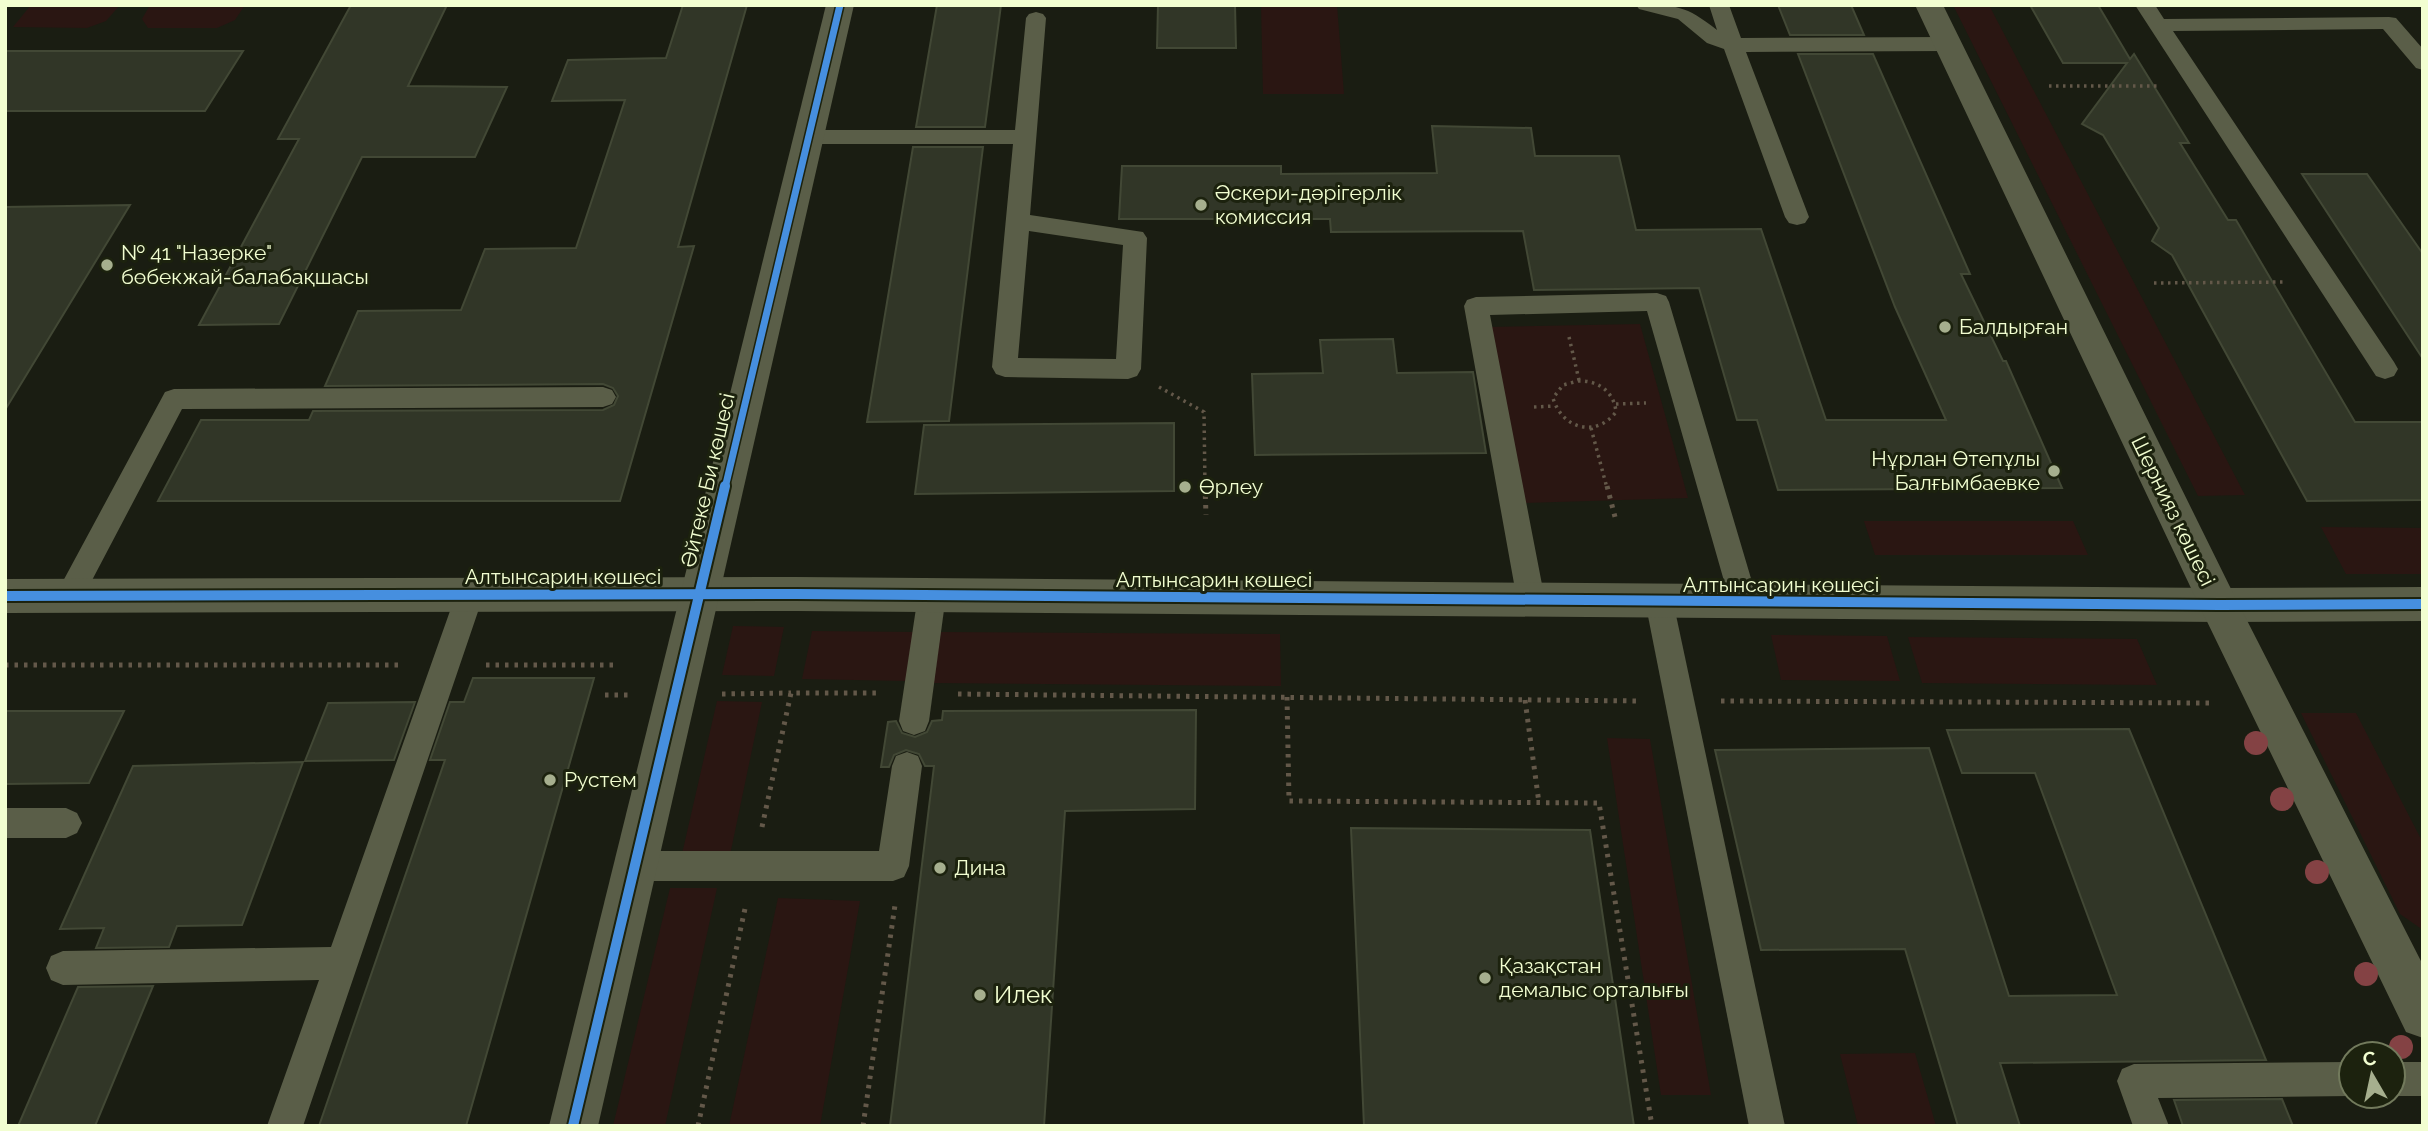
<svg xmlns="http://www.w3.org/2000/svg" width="2428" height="1131" viewBox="0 0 2428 1131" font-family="Raleway,sans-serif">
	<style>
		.green { fill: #2a1612 }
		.building { fill: #313627; stroke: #424835; stroke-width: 2 }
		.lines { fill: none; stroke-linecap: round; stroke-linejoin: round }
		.path-far1 { stroke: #635849; stroke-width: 3.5; stroke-dasharray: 2.5 4.5; stroke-linecap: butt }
		.path { stroke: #635849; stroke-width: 5; stroke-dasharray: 3.5 6; stroke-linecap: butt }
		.service { fill: #5a5e48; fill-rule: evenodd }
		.minor { fill: #5a5e48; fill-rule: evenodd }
		.tertiary { fill: #5a5e48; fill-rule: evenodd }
		.cycleway-far1-casing { stroke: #1c220e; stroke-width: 10 }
		.cycleway-casing { stroke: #1c220e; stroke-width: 14 }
		.cycleway-far1 { stroke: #468fdf; stroke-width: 7 }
		.cycleway { stroke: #468fdf; stroke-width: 10 }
		.tree { fill: #844244 }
		.poi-dot { fill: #a6af8e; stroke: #1c220e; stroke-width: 2.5 }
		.labels { text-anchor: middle; stroke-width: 6; stroke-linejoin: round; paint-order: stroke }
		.poi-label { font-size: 21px; fill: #f2fed1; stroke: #1c220e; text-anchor: start }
		.street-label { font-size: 21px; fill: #f2fed1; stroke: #1c220e }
		.near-poi-label { font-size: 24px; fill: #f2fed1; stroke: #1c220e; text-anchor: start }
	</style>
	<rect width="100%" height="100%" fill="#1a1d12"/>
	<g class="green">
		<polygon points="31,5 120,5 106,21 87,28 13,27"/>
		<polygon points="150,5 245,5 235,20 217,28 148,28 142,19"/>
		<polygon points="1261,5 1337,5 1344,94 1263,94"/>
		<polygon points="1953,5 1989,5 2245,495 2198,496"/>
		<polygon points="1640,324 1688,498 1523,503 1489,327"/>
		<polygon points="1864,521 2073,521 2088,555 1875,555"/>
		<polygon points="2321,527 2423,528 2423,574 2346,574"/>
		<polygon points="733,626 784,627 774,676 722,675"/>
		<polygon points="812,631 914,632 906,681 802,679"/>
		<polygon points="939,632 1280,634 1281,686 932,683"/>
		<polygon points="1771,635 1887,636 1900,681 1781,680"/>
		<polygon points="1908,637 2137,639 2157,685 1922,683"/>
		<polygon points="717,701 762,702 730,855 682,854"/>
		<polygon points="2301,713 2356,713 2423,843 2423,930 2400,914"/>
		<polygon points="1607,738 1650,739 1711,1095 1661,1095"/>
		<polygon points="670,888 717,888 665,1126 613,1126"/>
		<polygon points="778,898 860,901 820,1126 729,1126"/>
		<polygon points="1915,1053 1936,1126 1858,1126 1840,1054"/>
	</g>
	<g class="building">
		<polygon points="351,5 447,5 408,86 507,87 475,157 362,157 279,324 199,325 299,139 278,139"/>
		<polygon points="683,5 747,5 678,247 694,246 620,501 158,501 201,420 309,420 313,411 603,410 614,405 618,396 613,388 603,384 325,386 358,311 461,310 485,249 576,248 625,100 552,101 568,60 666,58"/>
		<polygon points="937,5 1001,5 985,127 916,127"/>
		<polygon points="1158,5 1235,5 1236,48 1157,48"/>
		<polygon points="1778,5 1851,5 1864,35 1790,35"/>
		<polygon points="2030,5 2098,5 2130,59 2134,54 2189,143 2180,143 2228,220 2236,220 2355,422 2423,422 2423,500 2307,501 2172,255 2152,241 2159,228 2103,135 2082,124 2127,63 2063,63"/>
		<polygon points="5,51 243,51 205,111 5,111"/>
		<polygon points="1798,54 1873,54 1970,274 1961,274 2003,361 2006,361 2062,488 1778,490 1757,420 1737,420 1699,288 1534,290 1523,231 1331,232 1330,219 1119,219 1122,166 1281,166 1281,174 1437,173 1432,126 1531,128 1535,156 1619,156 1636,230 1761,229 1826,420 1946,420 1895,307"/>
		<polygon points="913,147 983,147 949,421 867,422"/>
		<polygon points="2302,174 2367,174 2423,254 2423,359"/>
		<polygon points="130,205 5,410 5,207"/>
		<polygon points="1393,339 1397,373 1473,372 1486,453 1255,455 1252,374 1323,373 1320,340"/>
		<polygon points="1174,423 1174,491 915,494 924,425"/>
		<polygon points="473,678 594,678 466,1126 319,1126 445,760 430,760 450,702 464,702"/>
		<polygon points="415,702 394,760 305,761 328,703"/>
		<polygon points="1196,710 1195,809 1065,811 1044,1126 890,1126 934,766 925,766 919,754 906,750 894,755 889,767 881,767 888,722 896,721 902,733 915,737 927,732 932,721 942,720 943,711"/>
		<polygon points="5,711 124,711 89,783 5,784"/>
		<polygon points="2129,729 2266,1060 2000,1063 2020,1126 1958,1126 1905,949 1761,950 1715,750 1929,748 2009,996 2117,995 2035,773 1962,773 1947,730"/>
		<polygon points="303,762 242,925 177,926 169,947 96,948 104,928 60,929 133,766"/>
		<polygon points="1351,828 1590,830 1634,1126 1364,1126"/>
		<polygon points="153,986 95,1126 18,1126 78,987"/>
		<polygon points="2282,1099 2293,1126 2183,1126 2174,1100"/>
	</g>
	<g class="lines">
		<g class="path-far1">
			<polyline points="2049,86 2157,86"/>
			<polyline points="2154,283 2286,282"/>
			<polyline points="1569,337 1579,380"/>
			<path d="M1578,381c19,-1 36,10 38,31 -20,26 -54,17 -63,-14l10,-13z"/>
			<polyline points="1159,387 1204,412 1205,488"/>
			<polyline points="1616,404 1646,403"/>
			<polyline points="1534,407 1554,406"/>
			<polyline points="1591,428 1607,488"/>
		</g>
		<g class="path">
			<polyline points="1205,486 1206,515"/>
			<polyline points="1607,486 1615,517"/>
			<polyline points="5,665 403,665"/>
			<polyline points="486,665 613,665"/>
			<polyline points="722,694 791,693"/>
			<polyline points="958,694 1639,701"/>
			<polyline points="605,695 629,695"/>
			<polyline points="1287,697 1289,801 1599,803 1652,1126"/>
			<polyline points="1525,700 1539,803"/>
			<polyline points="1721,701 2213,703"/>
			<polyline points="762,827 791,693 879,693"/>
			<polyline points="698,1126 746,904"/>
			<polyline points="863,1126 895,905"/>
		</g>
		<g class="service">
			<path d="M1636,5c41,0 49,0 81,25l-8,-25h20l12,33 207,-1 7,2 3,5 -3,5 -7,2 -202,1 63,165 -4,6 -8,2 -8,-2 -4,-6 -61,-168 -17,-6 -29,-24 -39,-10z"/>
			<polygon points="2135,5 2155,5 2164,19 2389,17 2396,18 2423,49 2423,70 2416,68 2383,29 2173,31 2394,362 2398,369 2394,376 2385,379 2376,376"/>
			<path d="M1036,12l7,2 3,4 -16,197 113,17 4,6 -6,131 -4,7 -9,3 -123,-2 -9,-3 -4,-7 21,-223h-205l-8,-2 -3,-5 3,-5 8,-2h207l11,-112 3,-4zM1029,231l94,14 -7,114 -98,-1z"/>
			<polygon points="1657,293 1666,296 1669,302 1758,602 1754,611 1744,614 1734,611 1730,602 1647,311 1490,315 1545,600 1541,609 1531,612 1521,609 1517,600 1464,306 1467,300 1476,297"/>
			<polygon points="603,387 612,390 616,397 612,404 603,407 182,409 79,605 69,608 59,605 55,596 165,392 174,389"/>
			<polygon points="470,582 480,585 484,594 303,1126 267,1126 319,980 63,985 51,980 46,968 51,956 63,951 331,947 456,594 460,585"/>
			<polygon points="932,583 942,586 946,595 929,721 925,731 914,735 903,731 899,721 918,595 922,586"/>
			<polygon points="1659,589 1669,592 1673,601 1785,1126 1749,1126 1645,601 1649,592"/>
			<polygon points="907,752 918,756 922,766 909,866 904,877 893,881 635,881 624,877 619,866 624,855 635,851 879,851 892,766 896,756"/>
			<polygon points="5,808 66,808 77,813 82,823 77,833 66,838 5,838"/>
			<polygon points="2351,1062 2351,1096 2158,1098 2169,1126 2133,1126 2117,1081 2122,1069 2134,1064"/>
			<polygon points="2393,1062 2423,1062 2423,1096 2392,1096"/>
		</g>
		<polygon class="minor" points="797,577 2219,588 2423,587 2423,621 2219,622 797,611 5,613 5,579"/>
		<g class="tertiary">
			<polygon points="826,5 854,5 598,1126 549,1126"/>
			<polygon points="1915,5 1943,5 2233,593 2423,965 2423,1038 2406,1032 2199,605"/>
		</g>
		<defs>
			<polyline id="cycleway-far1" points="725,488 840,5"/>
			<g id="cycleway">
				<polyline points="5,596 797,594 2219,605 2423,604"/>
				<polyline points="573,1126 725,486"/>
			</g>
		</defs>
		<use href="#cycleway-far1" class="cycleway-far1-casing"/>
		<use href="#cycleway" class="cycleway-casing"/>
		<use href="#cycleway-far1" class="cycleway-far1"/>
		<use href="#cycleway" class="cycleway"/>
	</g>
	<g class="tree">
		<circle cx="2256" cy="743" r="12"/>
		<circle cx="2282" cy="799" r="12"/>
		<circle cx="2317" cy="872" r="12"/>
		<circle cx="2366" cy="974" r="12"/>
		<circle cx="2401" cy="1047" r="12"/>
	</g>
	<g class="poi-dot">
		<circle cx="1201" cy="205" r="7"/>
		<circle cx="107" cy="265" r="7"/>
		<circle cx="1945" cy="327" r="7"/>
		<circle cx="2054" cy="471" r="7"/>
		<circle cx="1185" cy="487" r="7"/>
		<circle cx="550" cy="780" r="7"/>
		<circle cx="940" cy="868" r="7"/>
		<circle cx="1485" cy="978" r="7"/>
		<circle cx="980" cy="995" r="7"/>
	</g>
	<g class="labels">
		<g class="poi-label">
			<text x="1215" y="200">Әскери-дәрігерлік<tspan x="1215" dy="24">комиссия</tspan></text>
			<text x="121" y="260">№ 41 "Назерке"<tspan x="121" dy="24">бөбекжай-балабақшасы</tspan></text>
			<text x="1959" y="334">Балдырған</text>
			<text x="2040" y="466" text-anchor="end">Нұрлан Өтепұлы<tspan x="2040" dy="24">Балғымбаевке</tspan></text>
			<text x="1199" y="494">Өрлеу</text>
			<text x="564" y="787">Рустем</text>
			<text x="954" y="875">Дина</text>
			<text x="1499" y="973">Қазақстан<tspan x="1499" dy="24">демалыс орталығы</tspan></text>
		</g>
		<g class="street-label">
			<text transform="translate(708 480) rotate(-77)" y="7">Әйтеке Би көшесі</text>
			<text transform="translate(2173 511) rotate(64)" y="7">Шернияз көшесі</text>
			<text x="563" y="584">Алтынсарин көшесі</text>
			<text x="1214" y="587">Алтынсарин көшесі</text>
			<text x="1781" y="592">Алтынсарин көшесі</text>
		</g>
		<g class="near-poi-label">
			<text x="994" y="1003">Илек</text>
		</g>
	</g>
	<rect width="2428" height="1131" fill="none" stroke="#f2fed1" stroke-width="14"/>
	<g transform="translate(2372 1075) rotate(351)"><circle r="33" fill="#1c220e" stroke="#727a5c" stroke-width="2"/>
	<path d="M0-5L12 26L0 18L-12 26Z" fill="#a6af8e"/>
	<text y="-10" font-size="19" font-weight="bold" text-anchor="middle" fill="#f2fed1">С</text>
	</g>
</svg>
